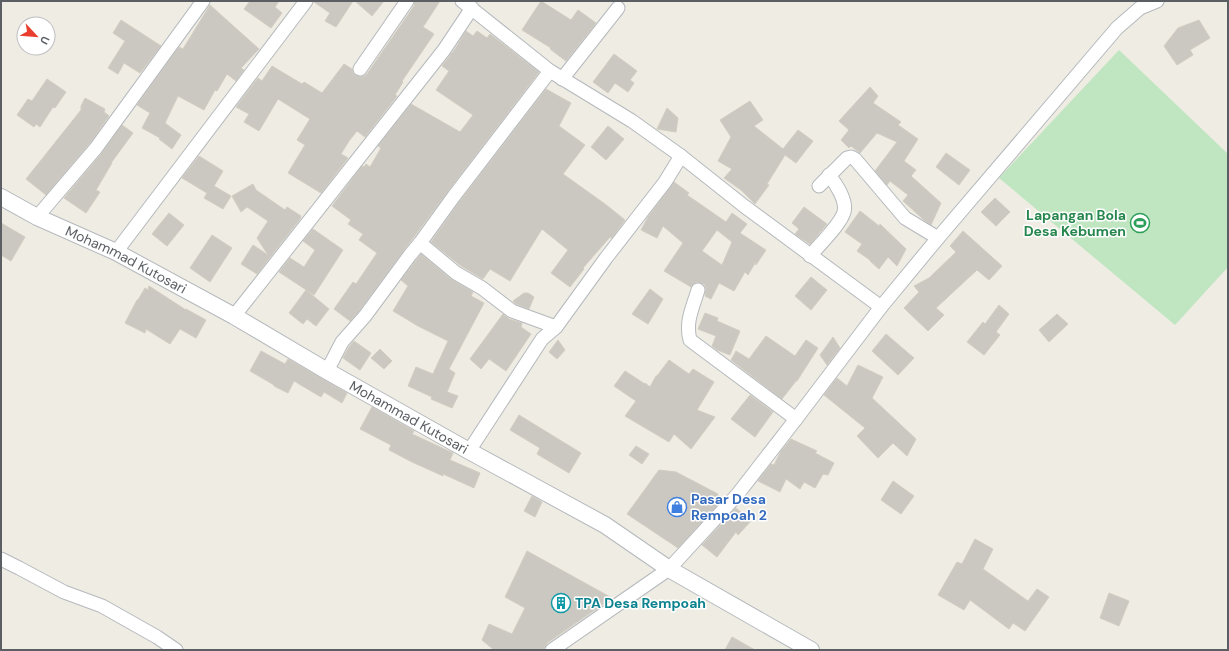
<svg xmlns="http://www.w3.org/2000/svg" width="1229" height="651" viewBox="0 0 1229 651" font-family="'DM Sans',sans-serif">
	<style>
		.green { fill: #bfe6c0 }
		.building { fill: #cbc8c2; stroke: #d3cdc1; fill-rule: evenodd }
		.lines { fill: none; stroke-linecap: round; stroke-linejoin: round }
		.minor-casing { stroke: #b5b9bd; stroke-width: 15 }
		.tertiary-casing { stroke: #b5b9bd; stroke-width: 18 }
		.minor { stroke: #fff; stroke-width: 13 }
		.tertiary { stroke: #fff; stroke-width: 16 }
		.labels { text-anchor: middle; stroke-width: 3; stroke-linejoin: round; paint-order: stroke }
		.leisure-label { font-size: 14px; font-weight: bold; fill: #27864d; stroke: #fff; text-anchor: end }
		.street-label { font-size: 14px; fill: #5b5f64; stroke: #fff }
		.shop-label { font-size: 14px; font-weight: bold; fill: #366cbe; stroke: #fff; text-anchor: start }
		.culture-label { font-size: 14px; font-weight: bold; fill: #0d838f; stroke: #fff; text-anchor: start }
	</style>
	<rect width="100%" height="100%" fill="#eeece3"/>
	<polygon class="green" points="1119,50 1228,154 1228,267 1175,325 999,178"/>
	<g class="building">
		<polygon points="250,1 279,1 275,7 282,13 271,28 244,9"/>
		<polygon points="314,1 353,1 336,27 325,21 330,13 314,2"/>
		<polygon points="355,1 384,1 372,16"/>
		<polygon points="415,1 440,1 423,27 434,34 402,81 403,82 395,95 397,96 365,137 357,131 349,141 341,154 348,158 321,193 288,173 305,145 297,140 310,119 278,99 259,131 244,122 249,114 236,107 258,78 262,81 272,66 302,84 304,82 322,93 344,64 352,69 353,73 356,76 360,77 364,76 367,74 414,6"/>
		<polygon points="541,1 571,20 578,10 596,23 566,61 550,49 551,48 522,30"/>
		<polygon points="210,5 259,49 241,68 244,70 236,81 227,74 217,91 215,90 204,110 178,96 165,123 181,135 172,149 159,139 160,138 142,128 150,113 137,105 179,47 183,49"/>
		<polygon points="121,20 161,46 140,73 124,63 118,74 108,68 125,41 113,33"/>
		<polygon points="1199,20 1210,38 1190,50 1193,55 1177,65 1164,46 1178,28"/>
		<polygon points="466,31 473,36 477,31 487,38 490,34 539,72 448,191 359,311 350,321 334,309 353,282 356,284 377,253 359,240 363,234 348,224 351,220 332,206 362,166 364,167 366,164 370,167 381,148 378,146 411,104 460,132 473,115 436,90 449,71 442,66 455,49"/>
		<polygon points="614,54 637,71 630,80 634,83 628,92 615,83 608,93 593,82"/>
		<polygon points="47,79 66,92 55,108 53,107 40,127 36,124 34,127 17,115 28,99 32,101"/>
		<polygon points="870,87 878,96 873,103 901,122 898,125 918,139 904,161 916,170 911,176 941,203 931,225 924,220 903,201 908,195 890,181 887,185 875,171 897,142 877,133 860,153 851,146 849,148 841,140 849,130 839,121"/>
		<polygon points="546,89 571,103 559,126 585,145 563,174 605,204 625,220 612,238 610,237 583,268 584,269 570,287 551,273 568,250 542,229 510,281 490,269 483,279 461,266 431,242 460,201"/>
		<polygon points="85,98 105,109 104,112 109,116 90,143 46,195 26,179 81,110 81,106"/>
		<polygon points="750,101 763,120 754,126 783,149 798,130 813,141 796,163 785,155 767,184 769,185 755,204 741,190 724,178 732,169 718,161 731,137 720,120"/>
		<polygon points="667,108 678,118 676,132 657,129"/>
		<polygon points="122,125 133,133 111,163 112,163 96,190 100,192 86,213 64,198 102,153"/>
		<polygon points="608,126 624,139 606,160 591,147"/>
		<polygon points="946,153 970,170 959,185 936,167"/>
		<polygon points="199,156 223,171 214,186 231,196 223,209 204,198 207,193 182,178"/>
		<path d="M674,182l15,11 -2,2 39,27 6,-9 15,11 -7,9 26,17 -10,15 -1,-2 -7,12 -3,-3 -11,19 -15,-8 -8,16 -6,-3 1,-8 -2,-4 -3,-1 -5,-1 -5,5 -27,-16 19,-28 -20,-17 -6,12 -16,-8 7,-13zM717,230l15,12 -10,23 -20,-14z"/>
		<polygon points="253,184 256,190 285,210 287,207 301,216 300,219 257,274 241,264 253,245 268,255 257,238 268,221 247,207 241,212 232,196"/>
		<polygon points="995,198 1010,212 996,226 981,212"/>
		<polygon points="804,207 827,224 810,244 795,234 799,229 792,223"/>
		<polygon points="860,211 879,226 880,224 906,249 897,266 888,257 879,269 870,261 870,260 857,251 862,244 845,232"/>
		<polygon points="169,213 184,225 167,246 152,234"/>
		<polygon points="1,223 25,237 11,261 1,255"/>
		<polygon points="313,229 343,250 314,295 279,272 290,258 304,267 315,250 303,241"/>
		<polygon points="963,231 1002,266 989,280 977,270 936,308 944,315 928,331 904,308 919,292 914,286 929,278 956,252 950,246"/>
		<polygon points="212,235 232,248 210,282 190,268"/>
		<polygon points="421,254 451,279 473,292 471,296 484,303 449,369 455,373 447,392 458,396 452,408 431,399 432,397 408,386 416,367 433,374 448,341 418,326 393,311 408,286 401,280"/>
		<polygon points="811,277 827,290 811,310 795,296"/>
		<polygon points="149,286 186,310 186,309 206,320 196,338 180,329 170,344 146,329 145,333 125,323 137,300 138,300 145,288 148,290"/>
		<polygon points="650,289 663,299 648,324 632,314"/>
		<polygon points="306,290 329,309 316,326 307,319 303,324 289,313"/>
		<polygon points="524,293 528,293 534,297 529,309 516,304 513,301"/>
		<polygon points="999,305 1009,314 996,332 1000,335 984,355 967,342 983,322 985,324"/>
		<polygon points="705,313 718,318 717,321 740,331 730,355 717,350 712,346 716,336 698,329"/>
		<polygon points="503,314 509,319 522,323 521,327 531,334 506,371 489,359 481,369 470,359"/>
		<polygon points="1057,314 1068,324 1049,342 1039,330"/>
		<polygon points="886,334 914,358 898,375 872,351"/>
		<polygon points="766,336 795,356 806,340 818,348 797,381 796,381 782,399 731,360 736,351 749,359"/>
		<polygon points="833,337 840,348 827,365 820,355"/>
		<polygon points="558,340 565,350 557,359 549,352"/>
		<polygon points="354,341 371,353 360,370 343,358 349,347"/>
		<polygon points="380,349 392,361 384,369 371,358"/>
		<polygon points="261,351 285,364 288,359 347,393 342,403 324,392 321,397 294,381 288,393 274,386 274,385 250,371"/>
		<polygon points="669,360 689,374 693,369 714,382 697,410 715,417 691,449 674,434 669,442 625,416 636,401 614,386 625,371 645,384 645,383 650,387 656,376 657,376"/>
		<polygon points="858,365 883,377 872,398 916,439 907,456 893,443 878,458 857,436 865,428 824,395 837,378 847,386"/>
		<polygon points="750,395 773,412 755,437 731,419"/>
		<polygon points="372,407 414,431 412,434 453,453 450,460 480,473 474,488 443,474 443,476 412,462 389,450 391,445 360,429"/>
		<polygon points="519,415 581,453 569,473 537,454 540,448 510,430"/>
		<polygon points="791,439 817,451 815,453 834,463 828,475 823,474 815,488 804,482 800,489 786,479 780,492 758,481 771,464 774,465 781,451"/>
		<polygon points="636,446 649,454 642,464 629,455"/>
		<polygon points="659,470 676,472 718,494 717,495 724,498 678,548 627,514"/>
		<polygon points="893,481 914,496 901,514 881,500"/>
		<polygon points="532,496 542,502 535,517 524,511"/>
		<polygon points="736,508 751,521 738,535 736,532 717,557 702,545"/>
		<polygon points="975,539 993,549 983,569 1028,601 1037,589 1049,597 1025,631 1013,623 1009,629 970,600 964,610 938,595 957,562 962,564"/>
		<polygon points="527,551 612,598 547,643 543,650 494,650 482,640 489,624 512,634 525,608 505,597"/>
		<polygon points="1109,593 1129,601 1119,626 1100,618"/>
		<polygon points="732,637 755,650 725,650"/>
	</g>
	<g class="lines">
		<defs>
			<g id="minor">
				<polyline points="462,1 550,71 632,121 681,156 744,206 881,307"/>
				<polyline points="360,69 407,1"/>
				<polyline points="562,79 618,8"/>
				<polyline points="819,186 847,158 851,157 855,159 905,218 938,238"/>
				<polyline points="37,217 96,148 203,1"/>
				<polyline points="420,243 456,273 482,288 512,311 556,327"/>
				<polyline points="116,252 306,1"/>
				<path d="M810,256c8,-10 31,-32 34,-44 3,-11 -8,-28 -15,-37"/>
				<path d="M698,290c-5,17 -13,32 -8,50l106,79"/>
				<polyline points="234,316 444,50 472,8"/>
				<polyline points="327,371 342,342 365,316 410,255 420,243 454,196 550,71"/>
				<polyline points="469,451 542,339 556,327 606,258 665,182 681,156"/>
				<polyline points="1,559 19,568 64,592 102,606 157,637 176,650"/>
				<polyline points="552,650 669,569 737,495 796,419 881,307 938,238 1117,28 1140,8 1157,1"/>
			</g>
			<g id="tertiary">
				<path id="s1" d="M1,197l36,20 79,35 118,64 93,55 142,80 136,74 64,44 142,81"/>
			</g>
		</defs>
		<use href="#minor" class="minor-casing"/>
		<use href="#tertiary" class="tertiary-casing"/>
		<use href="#minor" class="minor"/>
		<use href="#tertiary" class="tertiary"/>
	</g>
	<defs>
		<symbol id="stadium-ring" viewBox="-11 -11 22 22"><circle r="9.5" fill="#fff" stroke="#2e9e5b" stroke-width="1.5"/><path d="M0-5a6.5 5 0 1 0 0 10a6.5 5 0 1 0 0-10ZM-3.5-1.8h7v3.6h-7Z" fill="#2e9e5b"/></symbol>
		<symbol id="shop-ring" viewBox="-11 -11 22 22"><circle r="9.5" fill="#fff" stroke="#3f7fe0" stroke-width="1.5"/><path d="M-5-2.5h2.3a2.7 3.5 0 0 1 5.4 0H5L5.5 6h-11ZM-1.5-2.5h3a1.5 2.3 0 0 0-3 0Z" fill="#3f7fe0"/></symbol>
		<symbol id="building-ring" viewBox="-11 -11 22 22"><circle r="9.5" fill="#fff" stroke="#0f9aa8" stroke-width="1.5"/><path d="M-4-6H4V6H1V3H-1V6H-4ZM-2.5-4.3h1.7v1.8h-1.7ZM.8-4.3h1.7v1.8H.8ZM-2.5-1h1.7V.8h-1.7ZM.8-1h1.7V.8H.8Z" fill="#0f9aa8"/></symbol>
	</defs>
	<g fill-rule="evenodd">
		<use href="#stadium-ring" x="1129" y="212" width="22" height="22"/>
		<use href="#shop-ring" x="666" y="496" width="22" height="22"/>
		<use href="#building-ring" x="550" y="592" width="22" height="22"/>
	</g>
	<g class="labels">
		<g class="leisure-label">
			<text x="1126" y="220">Lapangan Bola<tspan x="1126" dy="16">Desa Kebumen</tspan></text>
		</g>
		<g class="street-label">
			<text dy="5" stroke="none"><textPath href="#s1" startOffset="140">Mohammad Kutosari</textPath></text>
			<text dy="5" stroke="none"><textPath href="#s1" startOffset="464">Mohammad Kutosari</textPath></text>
		</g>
		<g class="shop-label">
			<text x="691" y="504">Pasar Desa<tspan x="691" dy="16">Rempoah 2</tspan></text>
		</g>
		<g class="culture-label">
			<text x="575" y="608">TPA Desa Rempoah</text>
		</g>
	</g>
	<rect width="1229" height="651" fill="none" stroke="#5b5f64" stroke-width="4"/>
	<g transform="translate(36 36) rotate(116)"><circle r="19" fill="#ffffff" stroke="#bdbfc1"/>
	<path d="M0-3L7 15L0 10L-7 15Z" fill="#e93e2d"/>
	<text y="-6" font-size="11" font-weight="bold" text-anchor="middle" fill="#5b5f64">U</text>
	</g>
</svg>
